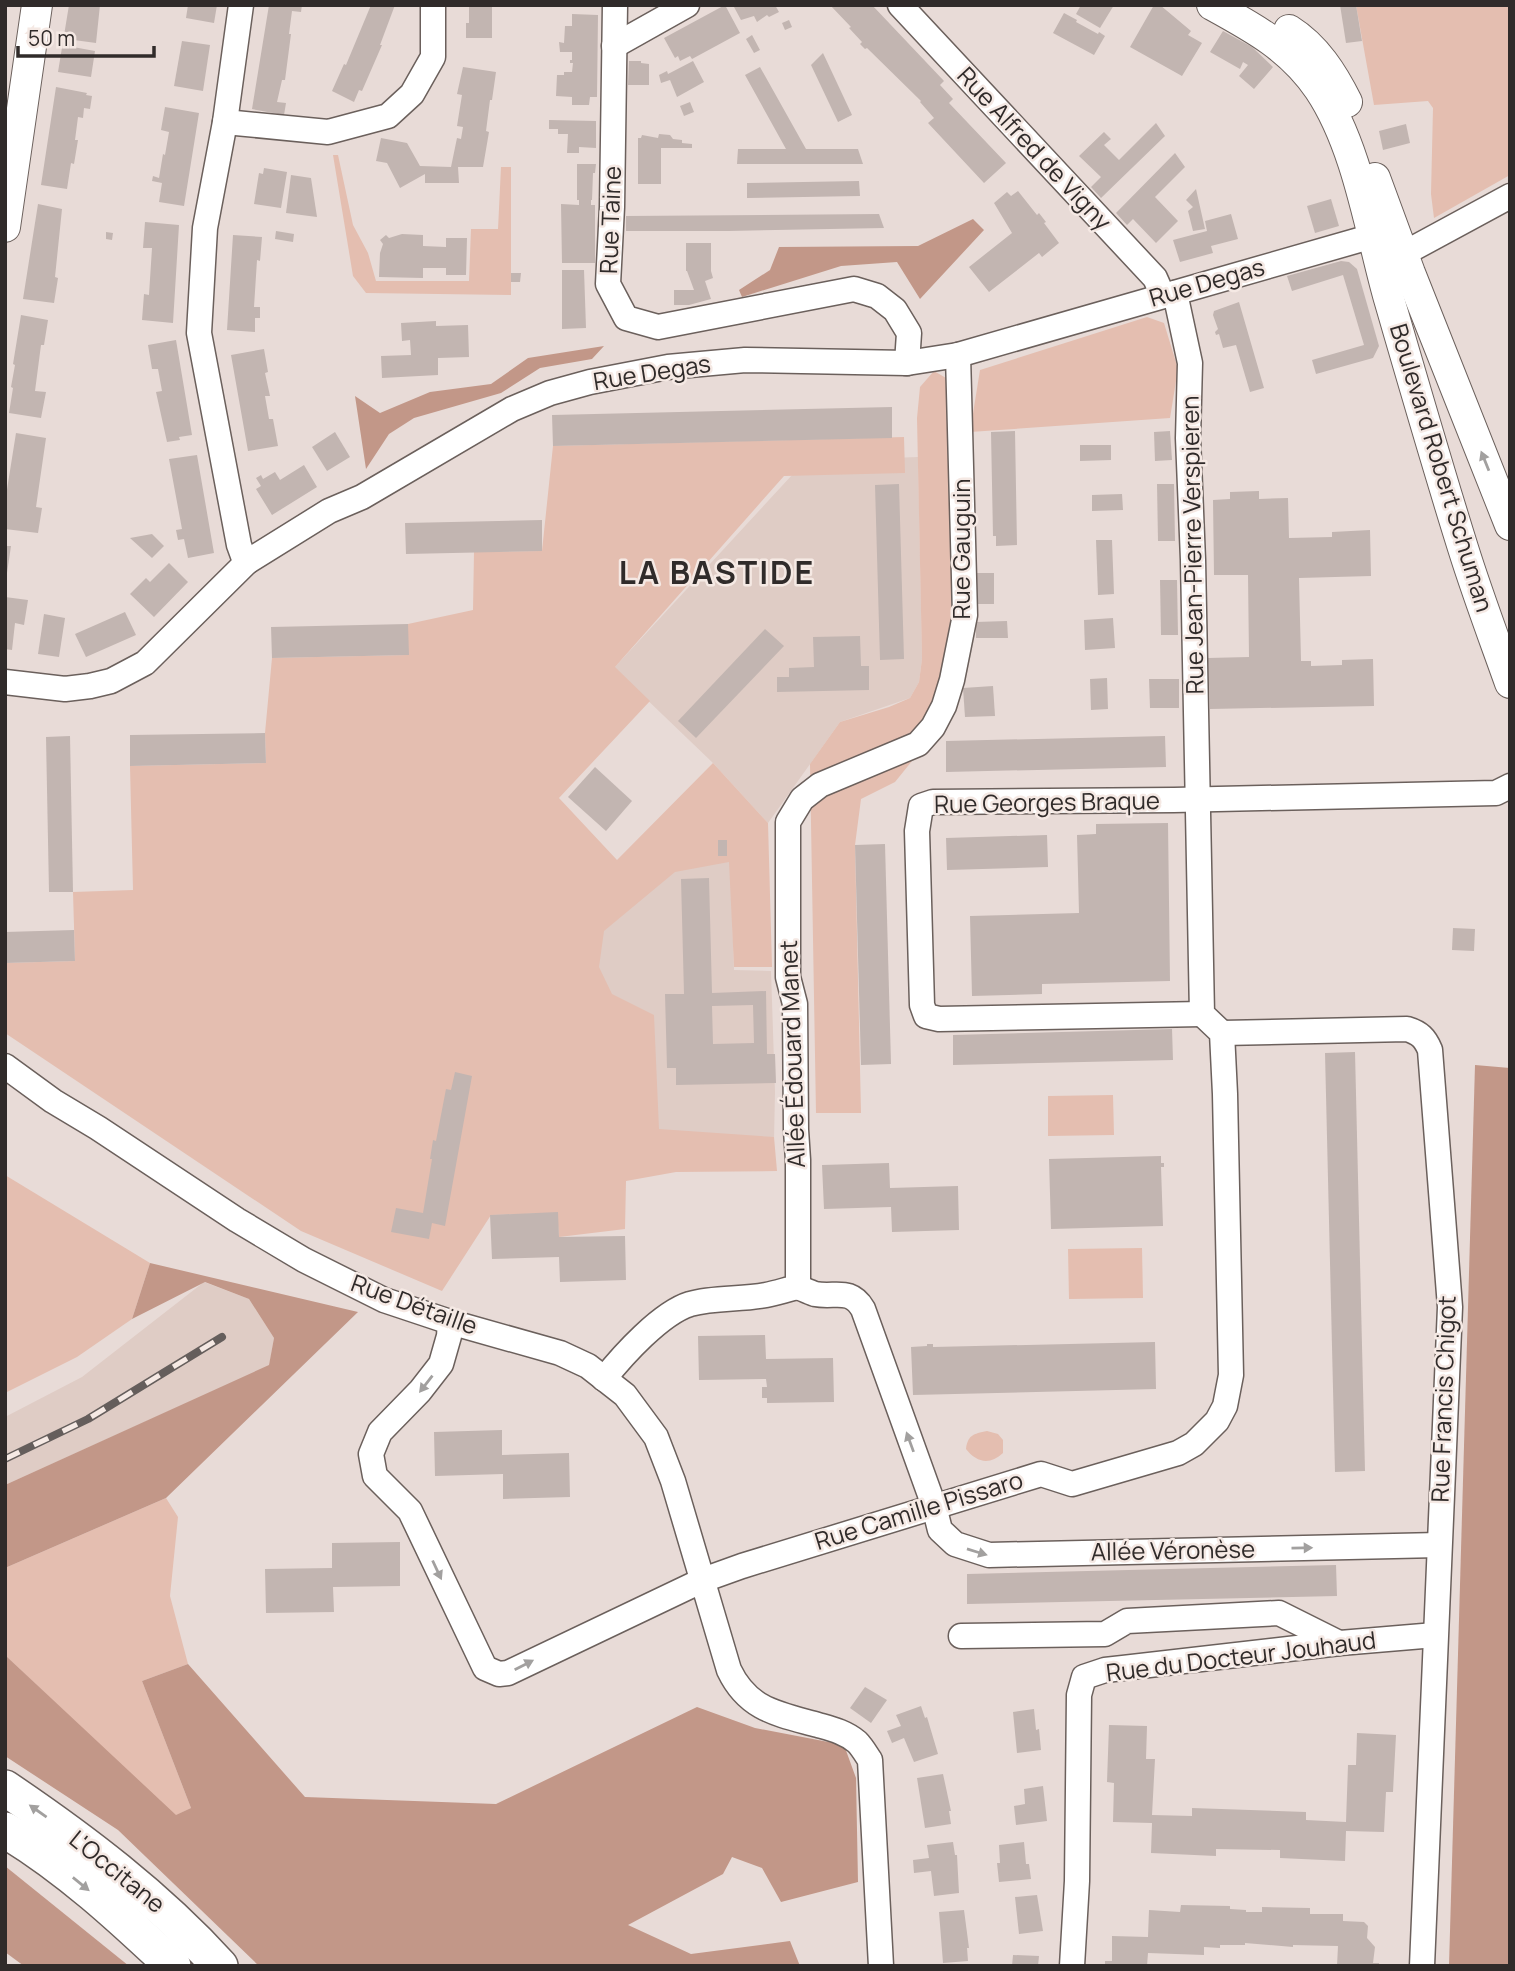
<svg xmlns="http://www.w3.org/2000/svg" width="1515" height="1971" viewBox="0 0 1515 1971" font-family="Manrope,sans-serif">
	<style>
		.built { fill: #dfccc5 }
		.green { fill: #e4beb0 }
		.forest { fill: #c29788 }
		.building { fill: #c2b5b1; fill-rule: evenodd }
		.lines { fill: none; stroke-linecap: round; stroke-linejoin: round }
		.minor-casing { stroke: #6b605c; stroke-width: 27 }
		.major-casing { stroke: #6b605c; stroke-width: 32 }
		.highway-casing { stroke: #6b605c; stroke-width: 38 }
		.minor { stroke: #fff; stroke-width: 24 }
		.major { stroke: #fff; stroke-width: 30 }
		.highway { stroke: #fff; stroke-width: 35 }
		.rail-casing { stroke: #655e5c; stroke-width: 8 }
		.rail { stroke: #f5e9e4; stroke-width: 5; stroke-dasharray: 16; stroke-linecap: butt }
		.oneway { fill: #a2a09f }
		.labels { text-anchor: middle; stroke-width: 5; stroke-linejoin: round; paint-order: stroke }
		.street-label { font-size: 24px; fill: #302b2a; stroke: #f5e9e4 }
		.district-label { font-size: 32px; font-weight: bold; letter-spacing: 2px; fill: #302b2a; stroke: #f5e9e4 }
	</style>
	<rect width="100%" height="100%" fill="#e8dbd7"/>
	<g class="built">
		<polygon points="918,457 922,659 919,682 910,698 840,722 768,823 713,763 614,668 805,461"/>
		<polygon points="729,829 734,970 771,971 775,1092 774,1140 596,1142 587,928"/>
		<polygon points="204,1282 249,1299 274,1338 269,1366 5,1485 5,1417 82,1377"/>
	</g>
	<g class="green">
		<polygon points="1356,5 1510,5 1510,175 1434,218 1431,194 1433,108 1428,101 1374,105"/>
		<polygon points="333,155 338,155 353,225 368,253 376,281 469,281 471,229 498,229 501,167 511,167 511,295 366,293 353,276"/>
		<polygon points="1147,317 1164,323 1178,369 1170,418 970,432 980,370"/>
		<polygon points="934,371 946,378 953,601 948,665 930,721 912,761 895,782 861,799 855,845 861,1113 816,1113 810,764 840,722 889,707 910,698 919,682 922,659 917,418 920,387"/>
		<polygon points="904,437 905,473 784,476 615,667 650,701 559,798 617,860 713,763 768,823 772,967 734,967 729,862 675,872 604,931 599,967 612,994 654,1015 659,1129 774,1137 777,1171 676,1172 626,1181 625,1229 559,1237 557,1213 491,1215 442,1291 301,1231 5,1033 5,963 75,961 73,892 133,890 130,766 266,763 265,733 272,658 408,655 408,624 473,610 474,552 542,551 553,446"/>
		<polygon points="1113,1095 1114,1135 1048,1136 1048,1096"/>
		<polygon points="5,1175 150,1263 132,1319 77,1357 5,1393"/>
		<polygon points="1142,1248 1143,1298 1069,1299 1068,1249"/>
		<path d="M987,1431l11,3 5,6v13c-13,12 -26,10 -37,-4 2,-14 7,-15 21,-18z"/>
		<polygon points="166,1498 178,1517 170,1596 188,1664 142,1681 191,1808 175,1816 5,1655 5,1568"/>
	</g>
	<g class="forest">
		<polygon points="973,219 984,230 920,299 897,262 841,266 742,297 739,290 770,270 779,247 918,246"/>
		<polygon points="604,346 592,359 540,368 501,393 414,418 389,434 366,469 355,396 380,413 430,392 491,384 528,358"/>
		<polygon points="1475,1065 1510,1068 1510,1966 1449,1966"/>
		<polygon points="150,1263 358,1312 166,1498 5,1568 5,1485 269,1365 274,1338 249,1299 205,1282 132,1319"/>
		<polygon points="5,1655 176,1815 191,1808 142,1681 188,1664 305,1797 496,1804 697,1707 755,1728 844,1745 856,1778 858,1882 781,1902 762,1868 732,1857 723,1874 628,1925 691,1954 790,1941 800,1966 259,1966 118,1830 5,1756"/>
		<polygon points="5,1866 129,1966 24,1966 5,1952"/>
	</g>
	<g class="building">
		<polygon points="69,5 100,5 96,43 74,40 73,47 95,51 91,77 58,72"/>
		<polygon points="188,5 217,5 214,23 186,18"/>
		<polygon points="269,5 302,5 301,12 292,11 289,34 291,34 285,80 282,80 277,102 286,103 284,115 252,109"/>
		<polygon points="371,5 395,5 380,45 382,45 362,91 359,90 354,102 332,91 344,64 346,65"/>
		<polygon points="469,5 492,5 492,38 466,38 466,23 469,23"/>
		<polygon points="725,5 740,33 692,59 690,56 680,61 678,56 675,58 664,38"/>
		<polygon points="737,5 775,5 779,12 769,17 767,15 757,22 754,16 741,20 734,7"/>
		<polygon points="830,5 872,5 944,81 940,85 953,99 949,103 1006,163 984,183 928,123 934,118 920,102 921,101 867,48 865,49 860,44 862,42 849,28 851,27"/>
		<polygon points="1081,5 1114,5 1100,28 1076,14"/>
		<polygon points="1154,5 1160,5 1191,31 1188,35 1202,43 1182,76 1130,47"/>
		<polygon points="1340,5 1356,5 1362,41 1346,43"/>
		<polygon points="1064,13 1077,20 1076,22 1098,34 1099,32 1105,36 1094,55 1053,33"/>
		<polygon points="572,14 598,15 597,97 590,97 589,105 572,105 572,97 556,96 557,75 564,75 564,72 572,72 573,63 570,63 570,60 572,60 572,52 560,52 559,42 564,43 565,26 572,26"/>
		<polygon points="789,20 792,27 785,30 782,23"/>
		<polygon points="1223,31 1252,47 1273,67 1254,89 1239,76 1248,65 1243,62 1240,69 1210,52"/>
		<polygon points="752,35 760,50 754,53 746,39"/>
		<polygon points="182,41 210,45 203,91 174,86"/>
		<polygon points="823,53 852,115 838,122 811,65"/>
		<polygon points="629,61 641,61 641,63 649,64 649,85 628,85"/>
		<polygon points="693,61 704,82 677,97 670,80 661,83 659,75 667,71 668,74"/>
		<polygon points="463,67 496,72 492,100 490,100 486,131 489,132 483,167 458,167 459,183 425,183 425,174 400,188 387,163 376,161 381,138 407,143 420,166 451,167 457,138 461,139 463,127 457,126 462,95 457,94"/>
		<polygon points="760,67 806,149 858,149 863,164 737,164 738,149 786,149 745,75"/>
		<polygon points="56,87 87,93 86,95 92,96 90,109 84,108 83,118 78,117 75,140 78,140 74,164 71,163 67,189 41,185"/>
		<polygon points="690,102 694,112 684,116 680,106"/>
		<polygon points="165,107 199,113 184,206 159,202 162,183 152,181 153,176 159,178 163,154 165,155 169,132 161,130"/>
		<polygon points="549,120 596,121 596,148 579,147 579,153 567,153 568,134 558,134 558,129 549,129"/>
		<polygon points="1156,123 1165,136 1101,198 1091,187 1101,177 1079,156 1104,132 1111,139 1104,145 1119,160"/>
		<polygon points="1406,124 1410,143 1383,150 1379,131"/>
		<polygon points="659,134 670,135 673,139 682,140 682,143 692,144 692,148 661,148 661,184 638,184 638,138 641,138 642,135 658,138"/>
		<polygon points="1175,153 1185,167 1155,197 1178,221 1156,243 1133,219 1127,225 1116,213"/>
		<polygon points="577,164 596,164 595,173 593,173 592,200 591,200 591,205 595,205 595,263 562,263 561,204 579,205 579,200 577,200"/>
		<polygon points="264,168 287,172 281,208 254,204 259,173 263,174"/>
		<polygon points="291,175 311,178 317,217 286,213"/>
		<polygon points="859,181 860,196 747,198 747,183"/>
		<polygon points="1196,189 1205,229 1193,231 1188,211 1193,207 1186,200"/>
		<polygon points="1018,191 1037,215 1039,213 1046,222 1044,223 1059,243 1042,257 1039,253 989,292 969,267 1012,233 994,203 1007,192 1011,196"/>
		<polygon points="1331,199 1339,226 1315,233 1307,206"/>
		<polygon points="38,204 62,209 55,277 58,278 54,303 23,299"/>
		<polygon points="879,214 884,228 728,231 626,231 626,216"/>
		<polygon points="1231,214 1238,239 1211,246 1213,253 1180,262 1173,240 1207,231 1205,221"/>
		<polygon points="145,222 179,225 173,323 142,320 144,294 149,295 152,248 143,248"/>
		<polygon points="276,231 294,234 293,242 275,239"/>
		<polygon points="106,232 113,233 112,240 106,239"/>
		<polygon points="402,234 423,235 423,246 446,247 446,238 467,238 466,275 446,275 446,268 423,268 423,278 379,277 380,253 383,244 380,240 386,235 389,238"/>
		<polygon points="233,235 262,237 260,261 257,260 254,307 260,307 260,318 255,318 255,332 227,330"/>
		<polygon points="686,243 711,243 711,271 713,278 705,281 711,299 689,305 674,305 674,290 694,290 687,271 686,271"/>
		<polygon points="1341,261 1349,262 1357,269 1379,346 1373,358 1316,374 1312,360 1364,345 1343,275 1292,291 1287,276"/>
		<polygon points="562,270 584,270 586,328 562,329"/>
		<polygon points="511,273 521,273 520,282 511,282"/>
		<polygon points="1239,302 1264,388 1250,392 1236,345 1223,348 1219,334 1216,335 1215,332 1218,329 1213,315 1214,311"/>
		<polygon points="21,315 48,320 44,345 41,345 35,391 46,392 41,418 9,413 13,388 11,387 15,365 13,364"/>
		<polygon points="436,321 436,326 468,325 469,357 438,358 438,375 382,378 381,356 411,355 410,340 402,341 401,323"/>
		<polygon points="176,340 192,435 179,437 180,440 167,442 156,392 162,391 158,369 152,369 148,345"/>
		<polygon points="264,349 268,372 265,373 270,396 265,396 269,419 273,419 278,446 248,451 231,355"/>
		<polygon points="892,407 892,438 553,446 552,415"/>
		<polygon points="1015,431 1017,545 996,546 996,536 993,536 991,432"/>
		<polygon points="1170,431 1172,460 1155,461 1154,432"/>
		<polygon points="335,432 350,457 327,471 312,447"/>
		<polygon points="16,433 46,438 36,507 42,508 38,533 5,529 5,502"/>
		<polygon points="1080,445 1111,445 1111,460 1080,461"/>
		<polygon points="197,455 214,553 188,558 184,539 178,540 176,530 182,529 169,459"/>
		<polygon points="304,465 317,487 272,515 256,489 261,486 256,478 261,475 263,479 275,472 280,480"/>
		<polygon points="899,484 904,659 880,660 875,485"/>
		<polygon points="1157,484 1174,484 1175,541 1158,541"/>
		<polygon points="1259,491 1259,499 1288,498 1289,538 1332,537 1332,532 1370,530 1371,576 1299,578 1301,661 1311,661 1311,666 1342,665 1342,660 1373,659 1374,706 1210,709 1208,658 1249,657 1248,575 1214,575 1213,500 1230,499 1230,492"/>
		<polygon points="1122,494 1123,510 1092,511 1092,495"/>
		<polygon points="542,520 542,551 406,554 405,523"/>
		<polygon points="152,534 164,546 152,558 130,538"/>
		<polygon points="1096,540 1112,540 1114,594 1098,595"/>
		<polygon points="5,546 11,546 7,573 5,573"/>
		<polygon points="169,563 188,582 154,617 130,594 146,578 150,582"/>
		<polygon points="976,573 994,573 994,604 977,604"/>
		<polygon points="1160,580 1177,580 1178,635 1161,635"/>
		<polygon points="5,597 28,600 24,625 15,623 12,650 5,649"/>
		<polygon points="125,612 136,635 86,657 75,634"/>
		<polygon points="44,614 65,618 59,657 38,654"/>
		<polygon points="1113,618 1115,648 1085,650 1084,620"/>
		<polygon points="1007,621 1008,638 976,638 976,622"/>
		<polygon points="408,624 409,655 272,658 271,627"/>
		<polygon points="765,629 784,646 696,738 678,721"/>
		<polygon points="860,636 861,666 869,666 869,690 777,692 777,677 789,677 789,668 814,667 813,637"/>
		<polygon points="1107,678 1108,709 1091,710 1090,679"/>
		<polygon points="1149,679 1179,679 1179,708 1150,708"/>
		<polygon points="993,686 995,716 965,717 963,688"/>
		<polygon points="265,733 266,763 130,766 130,735"/>
		<polygon points="70,736 73,892 49,892 46,737"/>
		<polygon points="1165,736 1166,767 946,772 946,741"/>
		<polygon points="595,767 632,801 606,831 568,797"/>
		<polygon points="1168,823 1170,981 1042,984 1042,994 972,996 970,916 1079,913 1077,835 1096,834 1096,824"/>
		<polygon points="1047,835 1048,867 947,870 946,838"/>
		<rect x="718" y="840" width="9" height="16"/>
		<polygon points="885,844 891,1064 861,1065 855,845"/>
		<path d="M709,878l3,115 54,-2 1,63h8l1,29 -100,2v-17h-9l-2,-74h19l-3,-115zM753,1005l1,38 -41,1 -1,-38z"/>
		<polygon points="1453,928 1475,929 1474,951 1452,950"/>
		<polygon points="74,930 75,961 5,963 5,932"/>
		<polygon points="1172,1029 1173,1060 953,1065 953,1035"/>
		<polygon points="1355,1052 1365,1471 1335,1472 1325,1053"/>
		<polygon points="455,1072 472,1076 445,1226 432,1223 429,1239 391,1232 396,1208 423,1213 432,1159 430,1159 433,1140 436,1141 446,1089 451,1090"/>
		<polygon points="1161,1156 1161,1163 1164,1163 1164,1167 1161,1167 1163,1226 1051,1229 1049,1159"/>
		<polygon points="889,1163 890,1188 958,1186 959,1230 892,1232 891,1207 824,1209 822,1165"/>
		<polygon points="558,1212 559,1237 625,1236 626,1280 560,1282 559,1257 492,1259 490,1215"/>
		<polygon points="765,1335 766,1359 833,1358 834,1402 767,1403 767,1398 762,1398 762,1387 767,1387 766,1379 699,1380 698,1336"/>
		<polygon points="1155,1342 1156,1389 913,1395 911,1347 927,1346 927,1344 933,1344 933,1347"/>
		<polygon points="502,1430 502,1455 569,1453 570,1497 503,1499 503,1474 435,1476 434,1432"/>
		<polygon points="400,1542 400,1586 333,1587 334,1612 266,1613 265,1569 332,1568 332,1543"/>
		<polygon points="1336,1565 1337,1596 967,1604 967,1574"/>
		<polygon points="865,1687 887,1700 871,1723 850,1708"/>
		<polygon points="921,1706 925,1718 927,1717 938,1754 914,1762 904,1738 892,1743 887,1731 901,1726 896,1715"/>
		<polygon points="1034,1709 1036,1730 1039,1729 1041,1750 1017,1753 1013,1712"/>
		<polygon points="1109,1725 1147,1726 1146,1759 1155,1759 1152,1815 1192,1816 1192,1808 1306,1812 1306,1820 1346,1822 1348,1765 1356,1765 1357,1733 1396,1735 1393,1792 1386,1792 1384,1832 1346,1831 1345,1861 1280,1858 1280,1850 1216,1849 1216,1856 1151,1853 1152,1823 1113,1822 1114,1783 1107,1782"/>
		<polygon points="943,1774 951,1811 949,1811 951,1824 925,1828 917,1778"/>
		<polygon points="1043,1786 1047,1821 1016,1825 1014,1806 1025,1804 1024,1789"/>
		<polygon points="953,1842 955,1855 957,1855 959,1893 934,1896 931,1871 914,1873 913,1860 929,1858 927,1845"/>
		<polygon points="1024,1842 1026,1864 1029,1864 1031,1879 999,1882 997,1863 1000,1863 999,1845"/>
		<polygon points="1037,1895 1043,1931 1019,1934 1015,1897"/>
		<polygon points="1181,1905 1230,1906 1230,1909 1246,1910 1246,1912 1262,1912 1262,1907 1310,1908 1310,1914 1343,1914 1343,1921 1364,1922 1368,1926 1367,1938 1375,1947 1373,1963 1379,1963 1379,1966 1337,1966 1338,1946 1293,1945 1293,1947 1245,1943 1245,1945 1220,1945 1220,1948 1204,1947 1204,1955 1148,1953 1147,1966 1105,1966 1105,1961 1112,1961 1112,1936 1148,1937 1149,1910 1180,1912"/>
		<polygon points="964,1910 969,1948 967,1948 968,1961 943,1963 939,1912"/>
		<polygon points="1013,1955 1039,1956 1038,1966 1012,1966"/>
	</g>
	<g class="lines">
		<defs>
			<g id="minor">
				<polyline points="241,5 225,122 205,228 199,333 239,545 243,556 247,562"/>
				<polyline points="615,5 612,207 608,284 626,318 658,327 854,289 877,296 895,310 909,333 907,363"/>
				<polyline points="900,5 1155,278 1163,296"/>
				<polyline points="614,46 687,5"/>
				<polyline points="225,122 328,132 388,116 412,94 433,57 433,5"/>
				<polyline points="1403,254 1510,196"/>
				<polyline points="5,682 65,689 90,686 111,681 145,663 247,562 329,511 362,497 512,409 550,393 590,382 668,367 745,360 907,363 958,355 1373,236"/>
				<polyline points="1202,1014 939,1019 926,1016 922,1005 917,831 921,806 933,802 1174,800 1496,793 1510,786"/>
				<path d="M1222,1033l185,-4c13,4 18,9 23,21l20,257 -28,659"/>
				<path d="M5,1066l48,35 45,27 139,92 67,40 80,40 66,22 110,31 28,13 37,29 31,42 17,44 56,189c19,40 49,44 89,55 14,4 27,7 39,17 5,5 9,12 13,18l11,206"/>
				<path d="M798,1287c5,2 11,5 17,7 20,4 35,-7 48,15l71,197 6,24 15,14 34,11 450,-10"/>
				<polyline points="450,1322 449,1336 441,1364 420,1391 380,1432 371,1454 375,1476 410,1511 485,1668 499,1674 508,1673 703,1580 742,1566 1041,1474 1072,1484 1178,1453 1194,1444 1217,1421 1225,1406 1231,1375 1225,1094 1222,1033 1202,1014 1193,560 1188,438 1190,363 1175,293"/>
				<path d="M604,1379c19,-24 57,-66 86,-75 25,-7 51,-4 76,-9 11,-2 22,-6 32,-8v-127l-2,-30 -1,-126 -7,-27v-155l14,-23 18,-14 98,-41 15,-17 11,-21 8,-26 13,-65 -7,-260"/>
				<polyline points="961,1636 1105,1634 1127,1621 1279,1613 1339,1643"/>
				<polyline points="1072,1966 1077,1881 1079,1695 1084,1677 1105,1670 1123,1668 1340,1643 1435,1635"/>
			</g>
			<g id="major">
				<path d="M1212,5c42,23 79,43 107,84 39,58 51,143 70,210 24,83 48,166 74,249 14,45 31,90 47,135"/>
				<path d="M1289,30c27,17 44,44 58,72"/>
				<polyline points="1375,178 1410,273 1510,525"/>
				<polyline points="5,227 37,5"/>
			</g>
			<g id="highway">
				<path d="M5,1788c77,52 152,109 215,178"/>
				<path d="M5,1830c62,37 116,87 168,136"/>
			</g>
		</defs>
		<use href="#minor" class="minor-casing"/>
		<use href="#major" class="major-casing"/>
		<use href="#highway" class="highway-casing"/>
		<use href="#minor" class="minor"/>
		<use href="#major" class="major"/>
		<use href="#highway" class="highway"/>
		<defs>
			<polyline id="rail" points="5,1459 88,1419 222,1337"/>
		</defs>
		<use href="#rail" class="rail-casing"/>
		<use href="#rail" class="rail"/>
	</g>
	<defs><path id="oneway-solid" d="M-6-.8H1V-3.2L6.5 0L1 3.2V.8H-6Z" transform="scale(1.75)"/></defs>
	<g class="oneway">
		<use href="#oneway-solid" transform="translate(1485 461) rotate(-112)"/>
		<use href="#oneway-solid" transform="translate(426 1384) rotate(128)"/>
		<use href="#oneway-solid" transform="translate(910 1442) rotate(-110)"/>
		<use href="#oneway-solid" transform="translate(1302 1548) rotate(-1)"/>
		<use href="#oneway-solid" transform="translate(977 1552) rotate(17)"/>
		<use href="#oneway-solid" transform="translate(437 1570) rotate(65)"/>
		<use href="#oneway-solid" transform="translate(524 1665) rotate(-27)"/>
		<use href="#oneway-solid" transform="translate(38 1811) rotate(-145)"/>
		<use href="#oneway-solid" transform="translate(81 1884) rotate(39)"/>
	</g>
	<g class="labels">
		<g class="street-label">
			<text transform="translate(1034 149) rotate(47)" y="8">Rue Alfred de Vigny</text>
			<text transform="translate(611 220) rotate(-88)" y="8">Rue Taine</text>
			<text transform="translate(1207 283) rotate(-16)" y="8">Rue Degas</text>
			<text transform="translate(652 373) rotate(-9)" y="8">Rue Degas</text>
			<text transform="translate(1441 468) rotate(73)" y="8">Boulevard Robert Schuman</text>
			<text transform="translate(1193 545) rotate(-91)" y="8">Rue Jean-Pierre Verspieren</text>
			<text transform="translate(962 549) rotate(-90)" y="8">Rue Gauguin</text>
			<text transform="translate(1047 803) rotate(-1)" y="8">Rue Georges Braque</text>
			<text transform="translate(793 1054) rotate(-92)" y="8">Allée Édouard Manet</text>
			<text transform="translate(414 1305) rotate(20)" y="8">Rue Détaille</text>
			<text transform="translate(1444 1399) rotate(-88)" y="8">Rue Francis Chigot</text>
			<text transform="translate(919 1511) rotate(-17)" y="8">Rue Camille Pissaro</text>
			<text transform="translate(1173 1551) rotate(-1)" y="8">Allée Véronèse</text>
			<text transform="translate(1241 1657) rotate(-7)" y="8">Rue du Docteur Jouhaud</text>
			<text transform="translate(117 1872) rotate(39)" y="8">L'Occitane</text>
		</g>
		<g class="district-label">
			<text x="717" y="584">LA BASTIDE</text>
		</g>
	</g>
	<rect width="1515" height="1971" fill="none" stroke="#302b2a" stroke-width="14"/>
	<path d="M18 46v10h136v-10" fill="none" stroke="#302b2a" stroke-width="3.5"/>
	<text x="28" y="46" font-size="21" fill="#302b2a" stroke="#f5e9e4" stroke-width="5" paint-order="stroke">50 m</text>
</svg>
